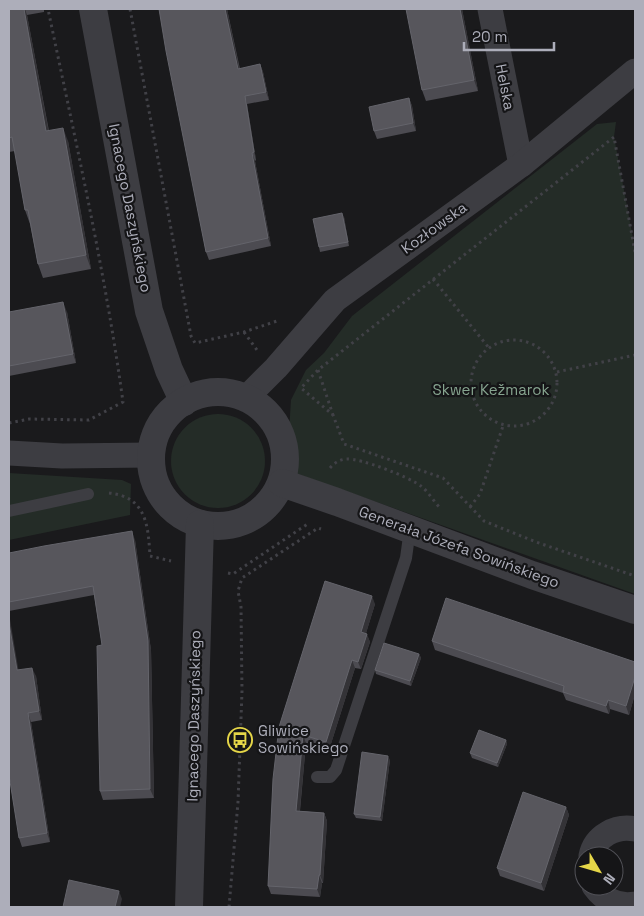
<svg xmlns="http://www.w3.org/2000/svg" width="644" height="916" viewBox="0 0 644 916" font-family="'Space Grotesk',sans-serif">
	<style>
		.green { fill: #242c27 }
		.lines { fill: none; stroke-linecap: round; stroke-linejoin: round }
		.path { stroke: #414147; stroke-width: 3; stroke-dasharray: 2.5 4; stroke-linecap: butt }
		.service { stroke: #3d3d42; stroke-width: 12 }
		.minor { stroke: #3d3d42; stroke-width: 25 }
		.tertiary { stroke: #3d3d42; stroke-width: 28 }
		.wall { fill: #4c4b51 }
		.shaded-wall { fill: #343337 }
		.building { fill: #57565c; stroke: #64646b }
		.labels { text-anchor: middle; stroke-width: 4.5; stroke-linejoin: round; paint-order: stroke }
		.street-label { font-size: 15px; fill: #adaeba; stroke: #151517 }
		.park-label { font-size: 15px; fill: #86a48f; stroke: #151517 }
		.poi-label { font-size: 15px; fill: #adaeba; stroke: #151517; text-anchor: start }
	</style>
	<rect width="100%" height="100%" fill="#1a1a1c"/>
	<g class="green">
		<polygon points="616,122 614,137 635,249 635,594 292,472 289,432 291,400 306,370 324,353 352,316 597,124"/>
		<circle cx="218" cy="461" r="47"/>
		<polygon points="9,473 122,480 131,484 130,515 9,540"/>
	</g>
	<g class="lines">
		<g class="path">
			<polyline points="130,9 191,336 195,343 244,332 277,321"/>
			<polyline points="635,252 614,137 318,370 301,388 333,415 344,444 443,478 484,521 536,542 635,576"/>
			<polyline points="433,279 489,348"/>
			<polyline points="244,332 257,350"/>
			<circle cx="514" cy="383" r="43"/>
			<polyline points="318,370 333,415"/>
			<polyline points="557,372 635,355"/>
			<path d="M9,423l20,-4 60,1 34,-18c-18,-132 -48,-263 -75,-393"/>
			<path d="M330,468c4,-5 9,-8 16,-9 15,-1 63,18 75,27 6,4 14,17 20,23"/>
			<path d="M109,493c38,4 39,33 41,63l21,5"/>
			<polyline points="470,507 480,494 503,426"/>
			<polyline points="228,573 233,574 309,523"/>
			<polyline points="229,907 238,802 242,691 241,607 238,591 242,578 318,528 321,529"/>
		</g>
		<g class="service">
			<polyline points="9,511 88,494"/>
			<polyline points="317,777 330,777 336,770 406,558 410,529"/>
		</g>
		<g class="minor">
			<polyline points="490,9 521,165"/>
			<polyline points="246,398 276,368 335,300 521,165 635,71"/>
			<polyline points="9,453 62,456 151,455"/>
			<path d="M591,856c4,-20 25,-31 44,-27"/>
			<path d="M594,886c10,14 24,21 41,18"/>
		</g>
		<g class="tertiary">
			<polyline points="93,9 149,311 169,370 184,402"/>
			<circle cx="218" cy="459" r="67"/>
			<polyline points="282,483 337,502 532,575 635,610"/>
			<polyline points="189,907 200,524"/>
		</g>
	</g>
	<g class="wall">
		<polygon points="9,9 44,9 44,12 27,15 49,131 68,141 91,269 43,278 38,264 30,224 25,210 15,151 9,152"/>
		<polygon points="159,9 227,9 240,69 260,64 263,72 269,100 247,104 256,160 255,161 271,246 209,260 206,252"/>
		<polygon points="462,9 478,91 426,101 422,90"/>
		<polygon points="409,98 412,106 416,131 377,139 374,131"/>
		<polygon points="344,217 349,246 320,252 319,247"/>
		<polygon points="9,312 67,312 76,363 9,376"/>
		<polygon points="135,540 151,650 154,798 103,800 100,791 102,645 94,595 9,611 9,553"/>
		<polygon points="325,581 375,604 366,633 370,642 361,669 355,668 329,750 306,743 300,811 324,813 327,821 323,883 322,883 320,897 271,894 268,886"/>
		<polygon points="432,641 635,662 635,694 629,715 610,709 609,714 566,700 563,693 435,650"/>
		<polygon points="419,654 421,658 411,686 376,674 375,670"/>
		<polygon points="18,670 36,676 42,720 31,722 50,842 22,847 19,838"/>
		<polygon points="506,740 507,744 498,767 472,758 470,753"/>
		<polygon points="390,760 382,821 356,818 354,814"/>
		<polygon points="566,807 569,815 544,891 500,876 497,868"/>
	</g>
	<g class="shaded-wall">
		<polygon points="24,9 25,9 27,15 51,144 46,131"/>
		<polygon points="225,9 227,9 241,77 238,69"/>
		<polygon points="460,9 462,9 478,91 474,80"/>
		<polygon points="260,64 263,72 269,100 266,92"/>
		<polygon points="245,96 247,104 256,160 254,152"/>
		<polygon points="409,98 412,106 416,131 413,123"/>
		<polygon points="63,128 68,141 91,269 86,255"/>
		<polygon points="252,153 255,161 271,246 268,238"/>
		<polygon points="342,213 344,217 349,246 348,242"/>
		<polygon points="63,302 67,312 76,363 73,354"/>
		<polygon points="132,531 135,540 151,650 154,798 150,789"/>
		<polygon points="372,596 375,604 364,640 361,632"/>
		<polygon points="9,613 20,679 17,670 9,623"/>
		<polygon points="367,634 370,642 361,669 358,662"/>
		<polygon points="419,654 421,658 411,686 410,681"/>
		<polygon points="352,660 355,668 329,750 326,742"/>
		<polygon points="32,668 36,676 42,720 39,711"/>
		<polygon points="635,677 635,694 629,715 626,706"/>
		<polygon points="608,700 610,709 609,714 606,706"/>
		<polygon points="28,713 31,722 50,842 47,833"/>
		<polygon points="303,735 306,743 299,819 296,811"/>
		<polygon points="506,740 507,744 498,767 497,763"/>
		<polygon points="388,756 390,760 382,821 380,817"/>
		<polygon points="566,807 569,815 544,891 541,883"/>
		<polygon points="324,813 327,821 323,883 320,875"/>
		<polygon points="319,875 322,883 320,897 317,889"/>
		<polygon points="119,891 122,899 120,907 115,907"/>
	</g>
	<g class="building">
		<polygon points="9,9 24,9 46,131 63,128 86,255 38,264 28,210 25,210 12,137 9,138"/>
		<polygon points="159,9 225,9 238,69 260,64 266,92 245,96 254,152 252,153 268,238 206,252 166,51"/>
		<polygon points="406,9 460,9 474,80 422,90"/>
		<polygon points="409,98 413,123 374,131 369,107"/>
		<polygon points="342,213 348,242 319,247 313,219"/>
		<polygon points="63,302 73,354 9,366 9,312"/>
		<polygon points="132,531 148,641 150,789 100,791 97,646 102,645 93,586 9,602 9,553 44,546"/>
		<polygon points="325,581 372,596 361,632 367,634 358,662 352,660 326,742 303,735 296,811 324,813 320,875 319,875 317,889 268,886 273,779 279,727"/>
		<polygon points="446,598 635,662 635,677 626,706 608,700 606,706 563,692 564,686 432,641"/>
		<polygon points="9,623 17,670 32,668 39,711 28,713 47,833 19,838 9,775"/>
		<polygon points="384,643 419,654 410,681 375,670"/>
		<polygon points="479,730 506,740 497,763 470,753"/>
		<polygon points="362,752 388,756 380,817 354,814"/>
		<polygon points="523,792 566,807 541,883 497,868"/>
		<polygon points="69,880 119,891 115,907 63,907"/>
	</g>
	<defs>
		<symbol id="bus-ring" viewBox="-11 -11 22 22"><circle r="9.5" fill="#151517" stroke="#e5d648" stroke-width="1.5"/><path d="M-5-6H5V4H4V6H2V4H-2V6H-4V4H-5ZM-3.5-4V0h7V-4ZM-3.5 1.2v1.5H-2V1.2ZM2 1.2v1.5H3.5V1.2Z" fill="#e5d648"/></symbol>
	</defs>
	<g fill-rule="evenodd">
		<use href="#bus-ring" x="226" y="726" width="28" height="28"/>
	</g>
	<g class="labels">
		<g class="street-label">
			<text transform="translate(505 87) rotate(79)" y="5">Helska</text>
			<text transform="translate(130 208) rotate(79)" y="5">Ignacego Daszyńskiego</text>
			<text transform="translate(434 228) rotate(-36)" y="5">Kozłowska</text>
			<text transform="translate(459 547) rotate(20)" y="5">Generała Józefa Sowińskiego</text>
			<text transform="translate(194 716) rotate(-89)" y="5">Ignacego Daszyńskiego</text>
		</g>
		<g class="park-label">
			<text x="491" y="395">Skwer Kežmarok</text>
		</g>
		<g class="poi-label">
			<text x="258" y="736">Gliwice<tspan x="258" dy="17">Sowińskiego</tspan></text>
		</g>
	</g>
	<rect width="644" height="916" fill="none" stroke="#adaeba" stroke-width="20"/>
	<g transform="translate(599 871) rotate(128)"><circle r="24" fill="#151517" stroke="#525258"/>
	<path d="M0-4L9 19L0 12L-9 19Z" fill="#e5d648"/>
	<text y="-8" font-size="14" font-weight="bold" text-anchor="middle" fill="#adaeba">N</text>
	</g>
	<path d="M464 42v8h90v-8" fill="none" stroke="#adaeba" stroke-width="2.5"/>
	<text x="472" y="42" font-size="15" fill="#adaeba" stroke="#151517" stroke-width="4" paint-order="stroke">20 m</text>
</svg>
